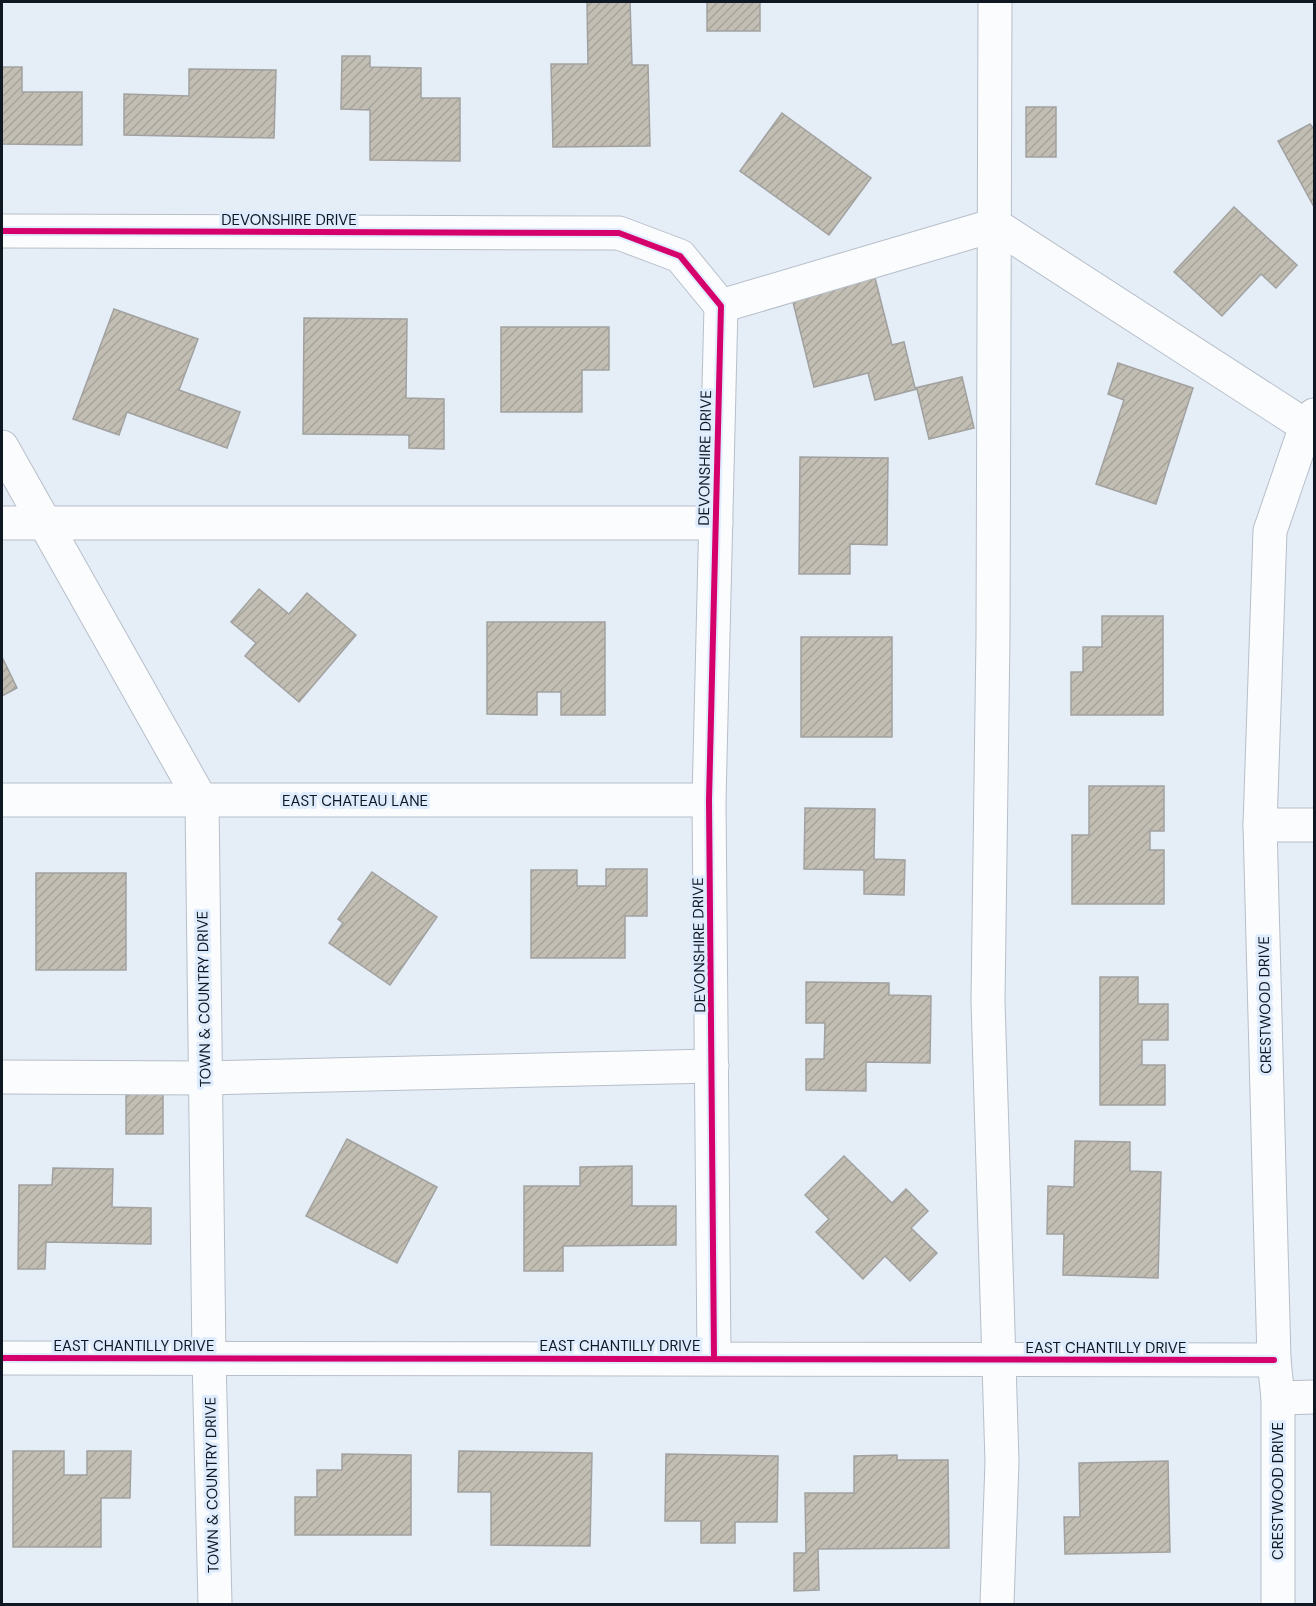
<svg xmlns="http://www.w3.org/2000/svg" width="1316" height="1606" viewBox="0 0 1316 1606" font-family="'DM Sans',sans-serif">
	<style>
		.building { fill: url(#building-hatch); stroke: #a1a1a0; stroke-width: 1.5 }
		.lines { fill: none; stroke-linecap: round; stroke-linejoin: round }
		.minor-casing { stroke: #b7bfc9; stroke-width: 35 }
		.minor { stroke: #fbfcfe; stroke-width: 33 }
		.cycleway-casing { stroke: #deecfe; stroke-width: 10 }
		.cycleway { stroke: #d6006c; stroke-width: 6 }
		.labels { text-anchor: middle; stroke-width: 6; stroke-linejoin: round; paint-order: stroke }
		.street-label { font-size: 15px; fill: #0f1822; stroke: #deecfe }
	</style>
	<defs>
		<pattern id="building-hatch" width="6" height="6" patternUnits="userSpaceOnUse" patternTransform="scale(1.5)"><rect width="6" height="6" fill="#c2beb4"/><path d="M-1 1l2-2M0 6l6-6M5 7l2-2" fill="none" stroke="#a6a39a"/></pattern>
	</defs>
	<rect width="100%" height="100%" fill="#e5edf7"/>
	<g class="building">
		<polygon points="587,2 630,2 632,65 648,65 650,146 553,147 551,64 588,64"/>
		<rect x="707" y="2" width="53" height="29"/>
		<polygon points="342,56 370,56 370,67 421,68 421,98 460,98 460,161 370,160 370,110 341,109"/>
		<polygon points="2,67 22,67 22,92 82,92 82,145 2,144"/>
		<polygon points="189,69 276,70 274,138 124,135 124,94 189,96"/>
		<rect x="1026" y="107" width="30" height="50"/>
		<polygon points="782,113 871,178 829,235 740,171"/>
		<polygon points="1310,124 1314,129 1314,207 1278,141"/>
		<polygon points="1234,207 1297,265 1276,288 1261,274 1222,316 1174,272"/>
		<polygon points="875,278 892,345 904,342 915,388 962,377 974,428 929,439 917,389 875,400 868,373 814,387 792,298"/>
		<polygon points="114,309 198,339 179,390 240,412 227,448 127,412 119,435 73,419"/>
		<polygon points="304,318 407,319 406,398 444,399 444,449 409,448 409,435 303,434"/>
		<polygon points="501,327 609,327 609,370 582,370 582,412 501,412"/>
		<polygon points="1118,363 1193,388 1156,504 1096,484 1124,400 1108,394"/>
		<polygon points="800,457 888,458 887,545 850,544 850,574 799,574"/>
		<polygon points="259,589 289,614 307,593 356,635 299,702 245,656 256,643 231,622"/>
		<polygon points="1102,616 1163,616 1163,715 1071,715 1071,672 1083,672 1083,647 1102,647"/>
		<polygon points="487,622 605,622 605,715 561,715 561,692 537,692 537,715 487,714"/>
		<rect x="801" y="637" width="91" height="100"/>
		<polygon points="2,657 17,688 2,696"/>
		<polygon points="1089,786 1164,786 1164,831 1150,831 1150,850 1164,850 1164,904 1072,904 1072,835 1089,835"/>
		<polygon points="805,808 875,809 874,859 905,860 904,895 864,894 864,870 804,869"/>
		<polygon points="606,869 647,869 647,916 625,916 625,958 531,958 531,870 577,870 577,886 606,886"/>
		<polygon points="372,872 437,917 390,985 329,943 343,923 338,919"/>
		<rect x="36" y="873" width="90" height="97"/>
		<polygon points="1100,977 1138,977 1138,1004 1168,1004 1168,1040 1142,1040 1142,1065 1165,1065 1165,1105 1100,1105"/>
		<polygon points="806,982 889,983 889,995 931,996 930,1063 866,1062 866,1091 806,1090 806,1059 824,1059 825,1023 806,1023"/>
		<rect x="126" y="1088" width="37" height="46"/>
		<polygon points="347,1139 437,1187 397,1263 306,1216"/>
		<polygon points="1075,1141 1130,1142 1130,1171 1161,1172 1158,1278 1063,1275 1064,1234 1047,1234 1048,1186 1074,1187"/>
		<polygon points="844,1156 892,1203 906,1189 928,1211 911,1228 937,1253 910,1281 885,1256 863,1279 816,1232 829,1219 805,1195"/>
		<polygon points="632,1166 632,1206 676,1206 676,1245 563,1246 563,1271 524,1271 524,1186 580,1186 580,1167"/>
		<polygon points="53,1168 113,1169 112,1207 151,1208 151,1244 46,1242 45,1269 18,1269 19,1185 52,1185"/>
		<polygon points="13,1451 64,1451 64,1475 87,1475 87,1451 131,1451 130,1498 101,1498 101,1547 13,1547"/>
		<polygon points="459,1451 592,1453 590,1546 491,1545 491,1492 458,1492"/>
		<polygon points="342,1454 411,1455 411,1535 295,1535 295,1497 317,1497 317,1470 342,1470"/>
		<polygon points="666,1454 778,1456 777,1522 735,1522 735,1543 701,1543 701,1521 665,1521"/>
		<polygon points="897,1455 897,1460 948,1460 949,1548 818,1549 819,1590 794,1591 794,1553 806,1553 805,1493 854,1493 854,1456"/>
		<polygon points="1168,1461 1170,1552 1065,1554 1064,1517 1080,1517 1079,1463"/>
	</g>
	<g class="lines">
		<defs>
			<g id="minor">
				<polyline points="995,2 993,636 988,1001 1002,1462 997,1604"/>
				<polyline points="2,231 619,233 680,256 721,306 709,800 714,1358"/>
				<polyline points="721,306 995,225 1306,426"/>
				<polyline points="2,447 202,802 209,1358 215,1604"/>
				<polyline points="2,523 716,523"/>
				<polyline points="2,800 709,800"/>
				<polyline points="1260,825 1314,825"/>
				<polyline points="2,1077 205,1078 712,1066"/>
				<polyline points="2,1358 1274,1360"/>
				<polyline points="1278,1398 1314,1397"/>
				<polyline points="1278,1604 1278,1398 1274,1360 1260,825 1270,531 1306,426 1314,415"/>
			</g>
		</defs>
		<use href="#minor" class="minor-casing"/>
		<use href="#minor" class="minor"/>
		<defs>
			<g id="cycleway">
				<polyline points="2,231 619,233 680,256 721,306 709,800 714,1358"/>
				<polyline points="2,1358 1274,1360"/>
			</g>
		</defs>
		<use href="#cycleway" class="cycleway-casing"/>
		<use href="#cycleway" class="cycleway"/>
	</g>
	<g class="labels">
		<g class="street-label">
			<text x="289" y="225">DEVONSHIRE DRIVE</text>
			<text transform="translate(705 458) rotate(-89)" y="5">DEVONSHIRE DRIVE</text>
			<text x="355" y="806">EAST CHATEAU LANE</text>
			<text transform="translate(699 945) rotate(-91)" y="5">DEVONSHIRE DRIVE</text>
			<text transform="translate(204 999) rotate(-91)" y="5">TOWN &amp; COUNTRY DRIVE</text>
			<text transform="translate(1265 1005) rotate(-91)" y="5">CRESTWOOD DRIVE</text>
			<text x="134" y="1351">EAST CHANTILLY DRIVE</text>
			<text x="620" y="1351">EAST CHANTILLY DRIVE</text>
			<text x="1106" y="1353">EAST CHANTILLY DRIVE</text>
			<text transform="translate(212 1485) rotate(-91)" y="5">TOWN &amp; COUNTRY DRIVE</text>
			<text transform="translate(1278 1491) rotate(-90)" y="5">CRESTWOOD DRIVE</text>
		</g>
	</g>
	<rect width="1316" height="1606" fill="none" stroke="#0f1822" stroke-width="6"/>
</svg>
